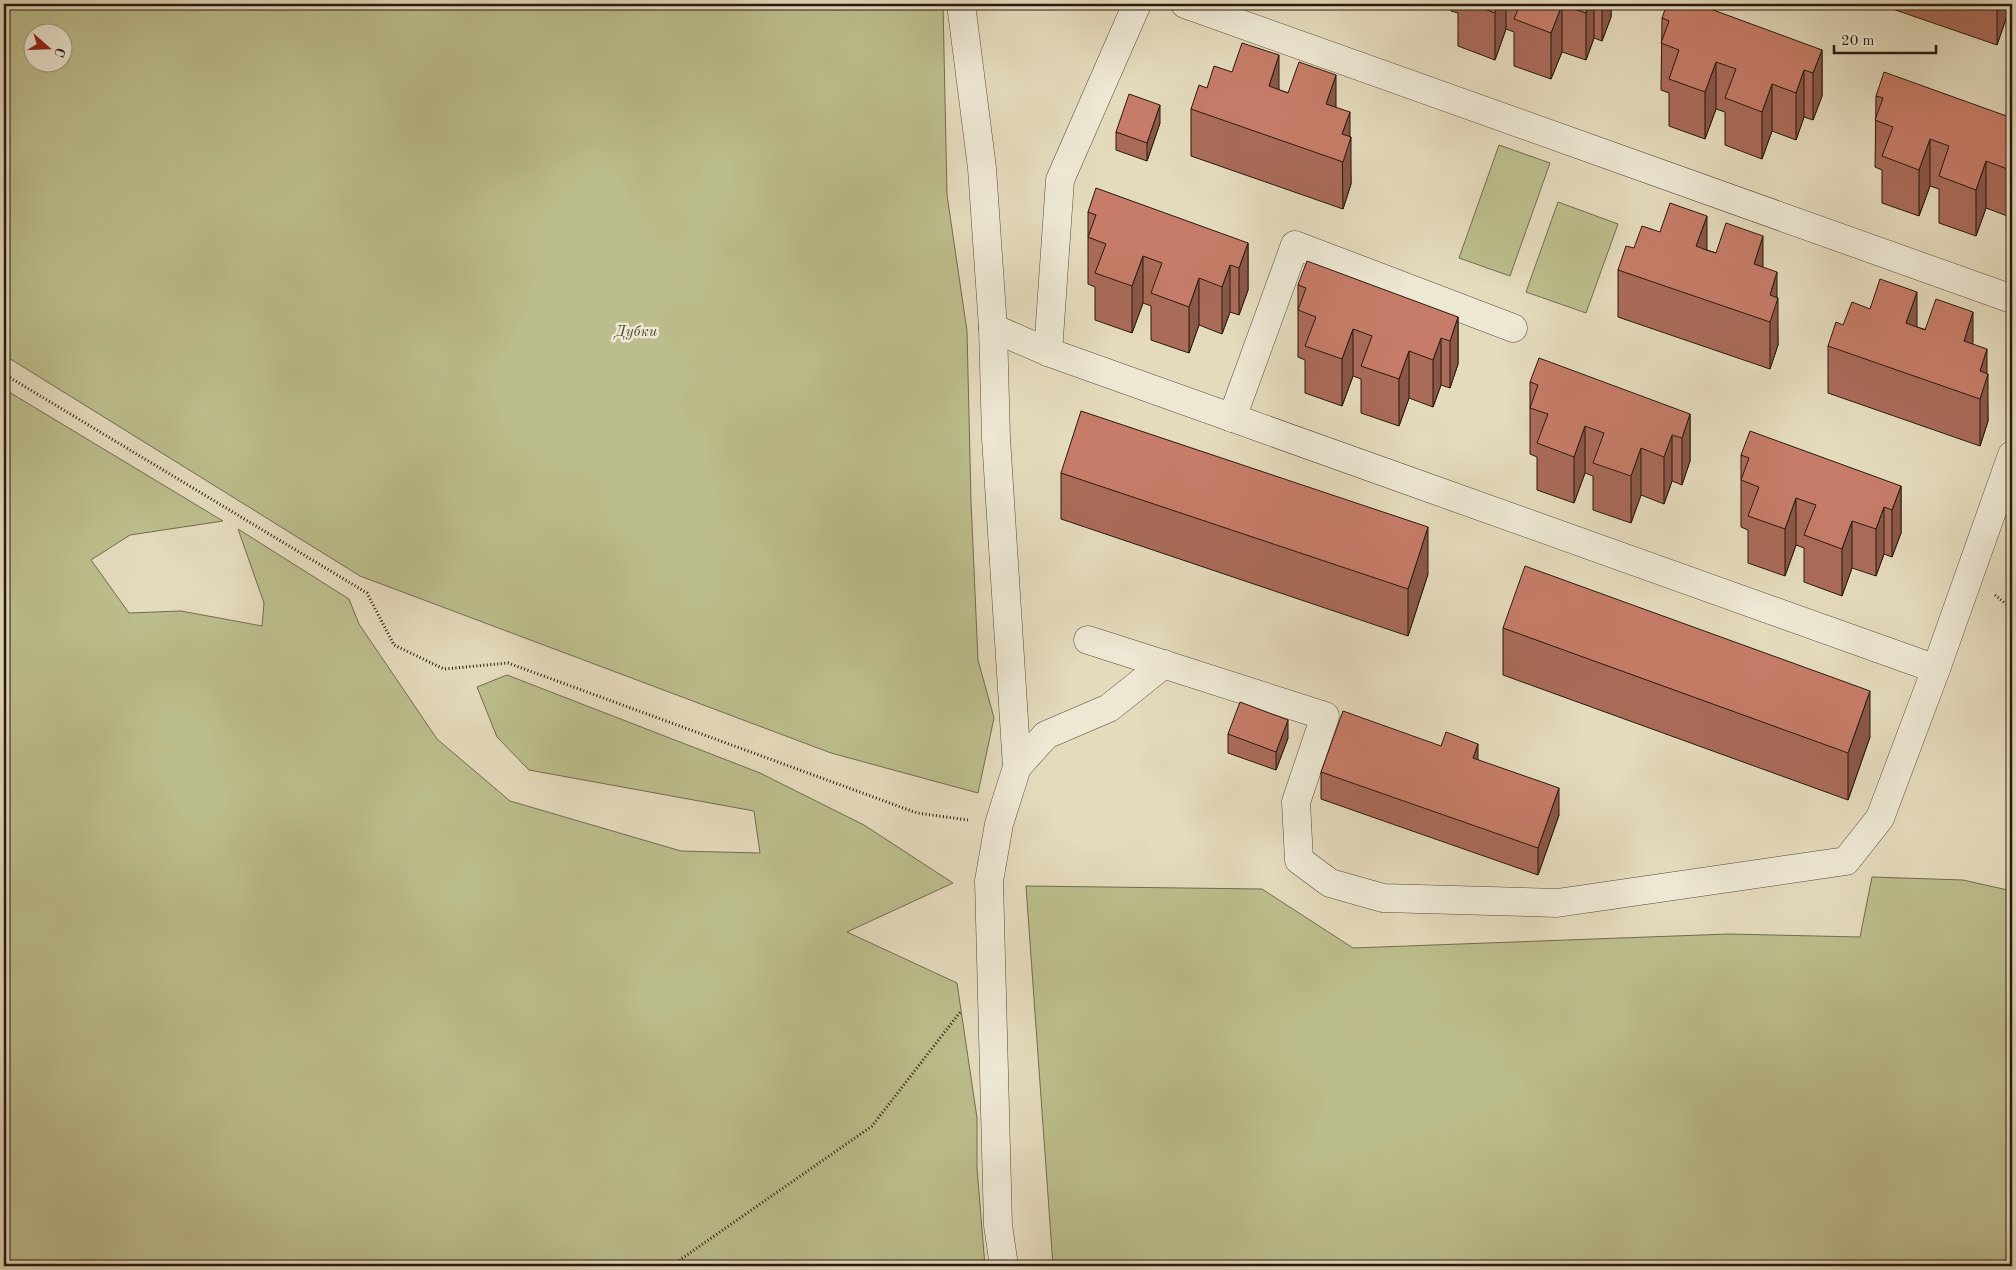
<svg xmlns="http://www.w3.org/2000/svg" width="2016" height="1270" viewBox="0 0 2016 1270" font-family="'Old Standard TT',serif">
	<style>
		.green { fill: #bcbd8c; stroke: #726c4e; fill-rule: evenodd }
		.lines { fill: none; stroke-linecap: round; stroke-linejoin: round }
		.minor-casing { stroke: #564a3a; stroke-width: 29 }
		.path { stroke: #271a0f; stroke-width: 3; stroke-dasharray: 1 2.5; stroke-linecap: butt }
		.minor { stroke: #ede7d3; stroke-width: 28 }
		.wall { fill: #aa6b59; stroke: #271a0f }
		.shaded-wall { fill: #8b5749; stroke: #271a0f }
		.building { fill: #c67c68; stroke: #271a0f }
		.labels { text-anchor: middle; stroke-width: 5; stroke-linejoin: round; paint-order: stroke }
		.park-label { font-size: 15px; font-style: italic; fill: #544b34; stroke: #ede7d3 }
	</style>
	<rect width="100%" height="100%" fill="#e4dabc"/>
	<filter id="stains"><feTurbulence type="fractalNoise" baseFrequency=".004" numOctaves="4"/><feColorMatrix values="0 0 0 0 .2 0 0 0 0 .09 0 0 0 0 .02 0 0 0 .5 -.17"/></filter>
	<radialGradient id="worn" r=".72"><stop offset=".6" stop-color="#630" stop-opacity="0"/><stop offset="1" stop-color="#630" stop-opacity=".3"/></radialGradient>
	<g class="green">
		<path d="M4,4h939l4,191 20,136 4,170 7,159 16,58 -16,75 -147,-40 -471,-177 -356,-221zM62,32v30h-30v-30z"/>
		<polygon points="1499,145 1550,163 1510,276 1459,258"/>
		<polygon points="1558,202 1618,224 1586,313 1526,292"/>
		<polygon points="4,389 223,521 130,535 91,560 129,613 181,611 262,626 264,603 238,529 349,599 359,624 437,739 510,801 681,851 760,853 754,811 529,770 497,737 477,687 507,675 760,773 864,825 953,883 847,932 957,983 977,1118 977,1168 985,1266 4,1266"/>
		<polygon points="1872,877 1963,880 2012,891 2012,1266 1053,1266 1026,886 1262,889 1353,948 1728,934 1860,937"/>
	</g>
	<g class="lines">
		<defs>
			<g id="minor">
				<polyline points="961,4 982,168 993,328 996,438 1017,767 999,824 989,881 998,1225 1004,1266"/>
				<polyline points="1185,4 2012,299"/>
				<polyline points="993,328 1048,352 1936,669 2012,455"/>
				<polyline points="1048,352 1060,180 1137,4"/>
				<polyline points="1232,418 1295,245 1513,328"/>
				<polyline points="1088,640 1325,716 1296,802 1299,860 1330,883 1383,898 1557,903 1846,861 1880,818 1936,669"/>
				<polyline points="1017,767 1046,735 1109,708 1164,664"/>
			</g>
		</defs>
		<use href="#minor" class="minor-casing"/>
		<g class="path">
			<polyline points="4,374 367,593 394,645 444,669 508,663 917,813 968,820"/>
			<polyline points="1995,595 2012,609"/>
			<polyline points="256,1266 295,1264 677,1262 872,1126 961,1011"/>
		</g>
		<use href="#minor" class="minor"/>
	</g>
	<g class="wall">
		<polygon points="1451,4 1611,4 1611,17 1602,41 1594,38 1586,60 1562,52 1551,79 1514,66 1514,32 1506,29 1495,60 1458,46 1458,13 1451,11"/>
		<polygon points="1878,4 2011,4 1997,45"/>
		<polygon points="1662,18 1822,50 1822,96 1813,120 1804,117 1796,140 1772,131 1762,159 1725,145 1725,112 1716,109 1705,139 1669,126 1669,93 1661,90"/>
		<polygon points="1207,88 1279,90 1336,107 1350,137 1351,184 1343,209 1191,156 1191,109"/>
		<polygon points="1876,96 2012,118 2010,217 1986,208 1976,236 1939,223 1939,189 1930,186 1919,216 1882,203 1882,170 1875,167"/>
		<polygon points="1160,123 1147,161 1116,150 1116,132"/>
		<polygon points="1088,212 1248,243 1248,290 1239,315 1230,312 1222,334 1199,325 1189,353 1151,340 1151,306 1143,303 1132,333 1095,320 1095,287 1088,284"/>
		<polygon points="1660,232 1707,250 1763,268 1777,297 1778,345 1770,369 1618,317 1618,270 1634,248"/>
		<polygon points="1298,285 1458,317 1458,364 1450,388 1441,385 1433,407 1409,398 1399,426 1361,413 1361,379 1353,376 1342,406 1305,393 1305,360 1298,357"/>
		<polygon points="1917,327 1973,344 1987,374 1988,421 1980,446 1828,393 1828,346"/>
		<polygon points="1530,382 1690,414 1690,461 1682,485 1672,481 1664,504 1641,495 1631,523 1593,510 1593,476 1585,473 1574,503 1537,490 1537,457 1530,454"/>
		<polygon points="1741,455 1901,486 1901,533 1892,557 1884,554 1876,576 1852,568 1842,596 1804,582 1804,548 1796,545 1785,576 1748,563 1748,530 1741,527"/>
		<polygon points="1061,473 1428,574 1408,636 1061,519"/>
		<polygon points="1503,628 1870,737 1848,800 1503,675"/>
		<polygon points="1228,734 1288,738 1276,770 1228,753"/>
		<polygon points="1478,760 1559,815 1538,875 1321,799 1321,772"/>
	</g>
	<g class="shaded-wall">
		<polygon points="1498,4 1506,4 1506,29 1495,60 1495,13"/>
		<polygon points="1589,4 1594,4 1594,38 1586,60 1586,13"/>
		<polygon points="1602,4 1611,4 1611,17 1602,41"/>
		<polygon points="1997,4 2011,4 1997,45"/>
		<polygon points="1562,5 1562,52 1551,79 1551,33"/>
		<polygon points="1822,50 1822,96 1813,120 1813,73"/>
		<polygon points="1279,55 1279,102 1269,86"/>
		<polygon points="1716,62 1716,109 1705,139 1705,92"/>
		<polygon points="1804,70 1804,117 1796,140 1796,93"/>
		<polygon points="1336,75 1336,122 1326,104"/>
		<polygon points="1772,84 1772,131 1762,159 1762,112"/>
		<polygon points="1160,105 1160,123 1147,161 1147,143"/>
		<polygon points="1350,112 1350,141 1351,137 1351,184 1343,209 1342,134"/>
		<polygon points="1930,139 1930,186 1919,216 1919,170"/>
		<polygon points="1986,161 1986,208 1976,236 1976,190"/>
		<polygon points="2012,164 2012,211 2010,217 2010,170"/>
		<polygon points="1707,216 1707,263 1696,246"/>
		<polygon points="1763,236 1763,283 1754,264"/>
		<polygon points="1248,243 1248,290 1239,315 1239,268"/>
		<polygon points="1143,256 1143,303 1132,333 1132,286"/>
		<polygon points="1230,265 1230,312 1222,334 1222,287"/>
		<polygon points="1777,272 1777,301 1778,298 1778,345 1770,369 1770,295"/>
		<polygon points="1199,278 1199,325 1189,353 1189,307"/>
		<polygon points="1917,292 1917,339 1906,323"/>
		<polygon points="1973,312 1973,359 1964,341"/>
		<polygon points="1458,317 1458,364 1450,388 1450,341"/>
		<polygon points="1353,329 1353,376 1342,406 1342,359"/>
		<polygon points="1441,338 1441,385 1433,407 1433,360"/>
		<polygon points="1987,349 1987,378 1988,374 1988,421 1980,446 1980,371"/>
		<polygon points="1409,351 1409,398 1399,426 1399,379"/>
		<polygon points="1690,414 1690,461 1682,485 1682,438"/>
		<polygon points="1585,426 1585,473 1574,503 1574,457"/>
		<polygon points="1672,435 1672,481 1664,504 1664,457"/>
		<polygon points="1641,448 1641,495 1631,523 1631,476"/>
		<polygon points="1901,486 1901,533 1892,557 1892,510"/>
		<polygon points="1796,498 1796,545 1785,576 1785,529"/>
		<polygon points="1884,507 1884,554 1876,576 1876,529"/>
		<polygon points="1852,521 1852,568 1842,596 1842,549"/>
		<polygon points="1428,527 1428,574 1408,636 1408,589"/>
		<polygon points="1870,691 1870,737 1848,800 1848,753"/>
		<polygon points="1288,720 1288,738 1276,770 1276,752"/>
		<polygon points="1478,744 1478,770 1473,758"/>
		<polygon points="1559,788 1559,815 1538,875 1538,848"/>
	</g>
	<g class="building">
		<polygon points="1470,4 1498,4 1495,13"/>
		<polygon points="1520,4 1589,4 1586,13 1562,5 1551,33 1514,19"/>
		<polygon points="1667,4 1697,4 1822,50 1813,73 1804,70 1796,93 1772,84 1762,112 1725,98 1736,69 1716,62 1705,92 1669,79 1679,50 1661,43 1669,21 1662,18"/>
		<polygon points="1242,43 1279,55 1269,86 1288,93 1299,62 1336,75 1326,104 1350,112 1342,134 1351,137 1343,162 1191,109 1199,85 1207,88 1214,66 1232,72"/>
		<polygon points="1884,72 2012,118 2012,164 2010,170 1986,161 1976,190 1939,176 1949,146 1930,139 1919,170 1882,156 1893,127 1875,120 1883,98 1876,96"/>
		<polygon points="1129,94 1160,105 1147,143 1116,132"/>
		<polygon points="1096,188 1248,243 1239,268 1230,265 1222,287 1199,278 1189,307 1151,293 1162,263 1143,256 1132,286 1095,273 1106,244 1088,237 1096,215 1088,212"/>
		<polygon points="1670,203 1707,216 1696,246 1706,250 1716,253 1726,223 1763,236 1754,264 1777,272 1770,295 1778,298 1770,322 1618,270 1626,246 1634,248 1642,226 1660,232"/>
		<polygon points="1307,261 1458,317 1450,341 1441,338 1433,360 1409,351 1399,379 1361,366 1372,336 1353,329 1342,359 1305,346 1316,317 1298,310 1306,288 1298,285"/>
		<polygon points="1880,279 1917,292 1906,323 1925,330 1936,299 1973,312 1964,341 1987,349 1980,371 1988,374 1980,399 1828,346 1836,322 1843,325 1852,302 1870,309"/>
		<polygon points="1539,358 1690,414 1682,438 1672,435 1664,457 1641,448 1631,476 1593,463 1604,433 1585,426 1574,457 1537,443 1548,414 1530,408 1538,385 1530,382"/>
		<polygon points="1081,411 1428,527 1408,589 1061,473"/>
		<polygon points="1750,431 1901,486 1892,510 1884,507 1876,529 1852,521 1842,549 1804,535 1816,505 1796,498 1785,529 1748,516 1759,487 1741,480 1749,458 1741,455"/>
		<polygon points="1525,566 1870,691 1848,753 1503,628"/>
		<polygon points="1240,702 1288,720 1276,752 1228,734"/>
		<polygon points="1343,711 1441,746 1446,732 1478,744 1473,758 1559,788 1538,848 1321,772"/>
	</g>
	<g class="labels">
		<g class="park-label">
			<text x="636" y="336">Дубки</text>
		</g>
	</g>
	<rect width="2016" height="1270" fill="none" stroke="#e4dabc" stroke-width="20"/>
	<rect x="5" y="5" width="2006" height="1260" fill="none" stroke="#271a0f" stroke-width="2.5"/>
	<rect x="10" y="10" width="1996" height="1250" fill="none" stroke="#271a0f"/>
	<g transform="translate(48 48) rotate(110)"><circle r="24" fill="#ede7d3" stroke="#9e9585"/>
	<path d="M0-4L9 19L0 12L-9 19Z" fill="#8f2418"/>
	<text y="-8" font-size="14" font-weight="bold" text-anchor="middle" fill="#271a0f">С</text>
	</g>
	<path d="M1834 45v8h102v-8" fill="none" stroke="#271a0f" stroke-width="2.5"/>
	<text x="1841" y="45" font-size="15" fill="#271a0f" stroke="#ede7d3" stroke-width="4" paint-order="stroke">20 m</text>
	<rect width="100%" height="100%" filter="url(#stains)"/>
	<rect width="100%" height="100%" fill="url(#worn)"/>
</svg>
